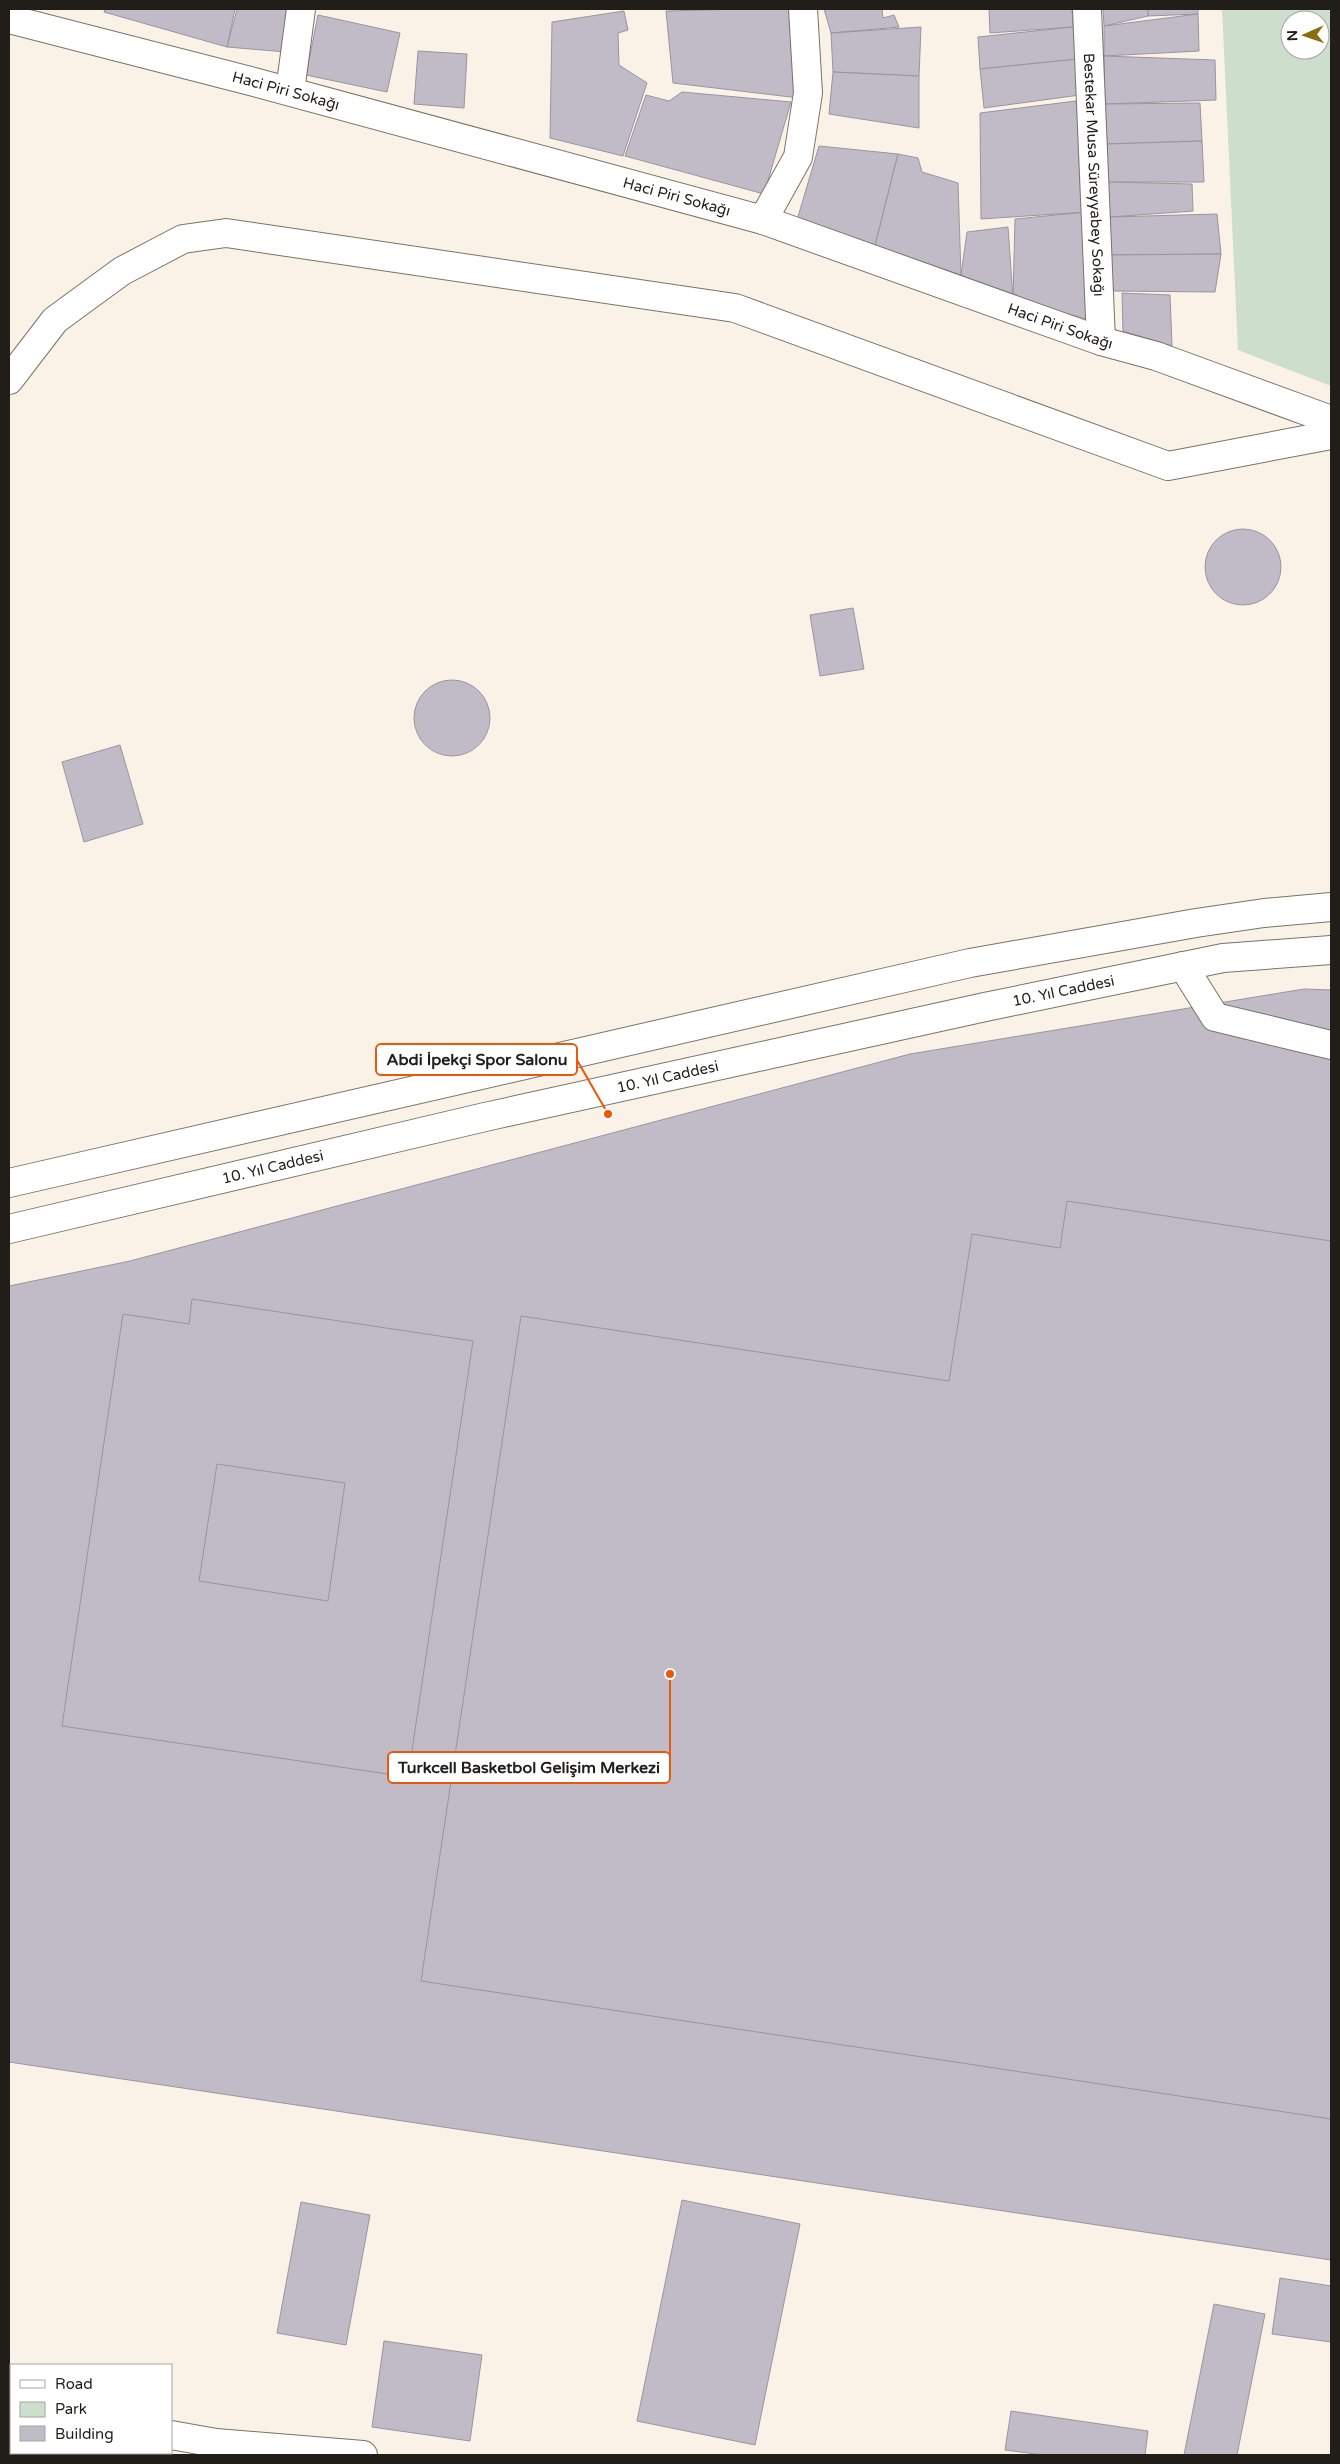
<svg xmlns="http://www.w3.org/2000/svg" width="1340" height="2464" viewBox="0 0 1340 2464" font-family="'Varela Round',sans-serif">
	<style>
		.green { fill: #cddecc; fill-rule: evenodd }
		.building { fill: #c1bbc7; stroke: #9a94a0; fill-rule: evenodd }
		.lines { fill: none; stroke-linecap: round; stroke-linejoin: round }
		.minor-casing { stroke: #7a7368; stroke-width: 30 }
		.major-casing { stroke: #7a7368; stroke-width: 30 }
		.minor { stroke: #fff; stroke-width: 28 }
		.major { stroke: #fff; stroke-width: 28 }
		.labels { text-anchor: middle; stroke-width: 4.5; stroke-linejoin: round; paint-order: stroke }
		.street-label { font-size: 15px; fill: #211e1a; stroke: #fff }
		.leader { fill: none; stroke: #e8590c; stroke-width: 2 }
		.callout-dot { fill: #e8590c; stroke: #fff; stroke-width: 2 }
		.callout { fill: #fff; stroke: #e8590c; stroke-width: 2 }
		.callout-label { font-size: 16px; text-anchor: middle; font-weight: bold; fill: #211e1a }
	</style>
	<rect width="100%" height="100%" fill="#faf2e6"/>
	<path class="green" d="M1222,9h109v377l-93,-36zM1290,20h30v30h-30z"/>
	<g class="building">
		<polygon points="105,9 235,9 227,47 104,12"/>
		<polygon points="237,9 290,9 286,52 227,47"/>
		<polygon points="743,9 797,9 799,98 673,83 666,11"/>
		<polygon points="824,9 882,9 883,18 894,15 899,27 831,33"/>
		<polygon points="989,9 1072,9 1073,27 990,33"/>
		<polygon points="1103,9 1148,9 1148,16 1104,26"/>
		<polygon points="1148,9 1198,9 1198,14 1148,16"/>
		<polygon points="624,11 628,30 618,33 619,65 647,83 623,156 550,138 552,22"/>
		<polygon points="1198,14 1199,51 1104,56 1104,26"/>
		<polygon points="318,15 400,33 387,92 306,75"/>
		<polygon points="921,27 919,76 833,72 831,33"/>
		<polygon points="1073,27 1078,59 980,69 978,37"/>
		<polygon points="418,51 467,54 464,108 414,104"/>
		<polygon points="1104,56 1215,60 1216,100 1105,104"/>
		<polygon points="1078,59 1080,95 984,108 980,69"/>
		<polygon points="833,72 919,76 919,128 829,114"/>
		<polygon points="682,92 791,102 764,194 625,156 646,95 669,101"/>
		<polygon points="1076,101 1087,212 981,219 980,113"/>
		<polygon points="1200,103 1202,141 1107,144 1105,104"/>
		<polygon points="1202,141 1204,182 1108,182 1107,144"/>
		<polygon points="819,146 898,154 875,246 797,220"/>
		<polygon points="898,154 918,158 922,172 958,183 961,275 875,246"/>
		<polygon points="1108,182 1192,184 1193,211 1110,217"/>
		<polygon points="1087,212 1090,320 1013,298 1015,219"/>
		<polygon points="1217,214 1221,254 1110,255 1110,217"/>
		<polygon points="1008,227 1013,298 961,275 967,232"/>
		<polygon points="1221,254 1215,292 1113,291 1110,255"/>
		<polygon points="1122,293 1170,295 1172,346 1123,331"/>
		<circle cx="1243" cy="567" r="38"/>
		<polygon points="853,608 864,669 820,676 810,615"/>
		<circle cx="452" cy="718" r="38"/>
		<polygon points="120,745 143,824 84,842 62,762"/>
		<polygon points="1304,989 1331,990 1331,2260 9,2062 9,1286 130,1261 910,1054"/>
		<polygon points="1067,1201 1331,1241 1331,2119 421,1981 521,1316 949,1381 972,1234 1060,1248"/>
		<path d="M192,1299l281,42 -65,436 -346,-51 61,-412 66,10zM217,1464l128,19 -17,118 -129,-20z"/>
		<polygon points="682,2200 800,2224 755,2445 637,2421"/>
		<polygon points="301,2202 370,2215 346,2345 277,2333"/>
		<polygon points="1280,2278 1331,2286 1331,2342 1272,2334"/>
		<polygon points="1214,2304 1265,2314 1237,2455 1184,2455"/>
		<polygon points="384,2341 482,2355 470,2441 372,2427"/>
		<polygon points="1011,2411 1148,2431 1145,2455 1043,2455 1005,2450"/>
	</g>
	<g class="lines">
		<defs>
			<g id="minor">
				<path id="s1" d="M1087,9l14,332"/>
				<path id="s2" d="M9,19l245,63 509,138 338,121 55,15 175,64"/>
				<polyline points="290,91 301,9"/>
				<polyline points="763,220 798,157 808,93 803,9"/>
				<polyline points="9,380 55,320 122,271 183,239 226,233 735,308 1168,466 1331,435"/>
				<polyline points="1183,966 1215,1017 1331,1045"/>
				<polyline points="9,2404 11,2405"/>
				<polyline points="171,2435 216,2443 363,2455"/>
			</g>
			<g id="major">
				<polyline points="9,1183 970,963 1196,923 1264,913 1331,907"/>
				<path id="s3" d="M9,1229l476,-112 500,-110 238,-49 108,-8"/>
			</g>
		</defs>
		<use href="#minor" class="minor-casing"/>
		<use href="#major" class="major-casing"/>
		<use href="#minor" class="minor"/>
		<use href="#major" class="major"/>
	</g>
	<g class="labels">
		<g class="street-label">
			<text dy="5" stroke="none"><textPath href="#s2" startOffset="286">Haci Piri Sokağı</textPath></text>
			<text dy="5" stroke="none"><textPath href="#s1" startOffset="166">Bestekar Musa Süreyyabey Sokağı</textPath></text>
			<text dy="5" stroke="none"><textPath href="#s2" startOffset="691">Haci Piri Sokağı</textPath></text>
			<text dy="5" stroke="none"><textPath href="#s2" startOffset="1096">Haci Piri Sokağı</textPath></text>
			<text dy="5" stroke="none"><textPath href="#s3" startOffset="1081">10. Yıl Caddesi</textPath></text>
			<text dy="5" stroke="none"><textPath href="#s3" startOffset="676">10. Yıl Caddesi</textPath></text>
			<text dy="5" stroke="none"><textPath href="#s3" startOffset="271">10. Yıl Caddesi</textPath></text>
		</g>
	</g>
	<path class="leader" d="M608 1114L577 1060M670 1674L670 1768"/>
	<g class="callout-dot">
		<circle cx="608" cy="1114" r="5"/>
		<circle cx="670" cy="1674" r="5"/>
	</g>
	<g class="callout">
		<rect x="376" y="1044" width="201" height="31" rx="5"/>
		<rect x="388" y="1752" width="282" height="31" rx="5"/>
	</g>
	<g class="callout-label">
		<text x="477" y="1065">Abdi İpekçi Spor Salonu</text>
		<text x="529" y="1773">Turkcell Basketbol Gelişim Merkezi</text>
	</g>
	<rect width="1340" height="2464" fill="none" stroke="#211e1a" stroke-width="20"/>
	<rect x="10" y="2364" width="162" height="90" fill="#ffffff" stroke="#a6a5a3"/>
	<rect x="20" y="2380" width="25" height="8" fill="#ffffff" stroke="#a6a5a3"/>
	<text x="55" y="2389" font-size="15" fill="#211e1a">Road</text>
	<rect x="20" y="2402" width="25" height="15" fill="#cddecc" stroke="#a6a5a3"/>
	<text x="55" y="2414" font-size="15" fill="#211e1a">Park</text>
	<rect x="20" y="2426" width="25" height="15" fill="#c1bbc7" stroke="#a6a5a3"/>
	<text x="55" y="2439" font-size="15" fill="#211e1a">Building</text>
	<g transform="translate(1305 35) rotate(268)"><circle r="24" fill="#ffffff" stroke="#a6a5a3"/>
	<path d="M0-4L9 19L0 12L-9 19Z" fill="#896f0f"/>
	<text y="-8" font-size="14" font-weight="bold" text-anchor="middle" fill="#211e1a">N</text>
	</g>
</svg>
